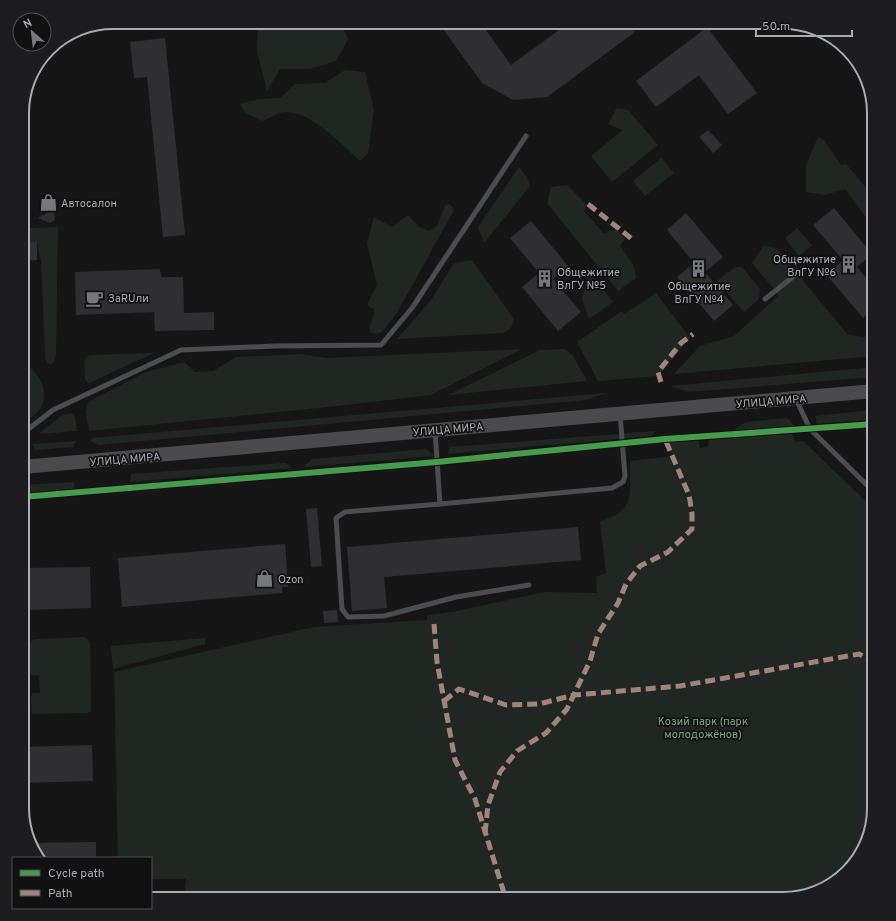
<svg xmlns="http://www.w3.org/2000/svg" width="896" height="921" viewBox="0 0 896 921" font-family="Overpass,sans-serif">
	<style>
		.green { fill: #202722 }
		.building { fill: #2f2f31 }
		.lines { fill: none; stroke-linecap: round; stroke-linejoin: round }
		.service { stroke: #4b4c4f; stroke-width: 5 }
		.secondary { stroke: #4a4a4d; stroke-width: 14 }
		.quiet { stroke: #a18479; stroke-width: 5; stroke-dasharray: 10 5; stroke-linecap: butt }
		.cycleway-casing { stroke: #111112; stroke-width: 8 }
		.cycleway { stroke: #469c4c; stroke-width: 6 }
		.labels { text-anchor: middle; stroke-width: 3.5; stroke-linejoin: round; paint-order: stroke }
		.poi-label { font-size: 11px; fill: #a9abb6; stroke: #111112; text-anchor: start }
		.street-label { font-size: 11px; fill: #a9abb6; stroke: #111112 }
		.park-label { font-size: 11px; fill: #81a087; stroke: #111112 }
		.rim { fill: none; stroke: #a9abb6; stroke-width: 2 }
	</style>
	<rect width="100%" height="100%" fill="#161617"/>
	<g class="green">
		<polygon points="258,22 340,22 348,39 336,61 309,69 280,69 267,91 257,51"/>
		<path d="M345,70l20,2 9,38 -6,43 -8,8c-18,-16 -54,-56 -80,-48 -6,2 -12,5 -17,8l-18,-8 -5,-9 19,-5 21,-1 15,-14 30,-1z"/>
		<polygon points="617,108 628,110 658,145 612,182 591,156 623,130 608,124"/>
		<polygon points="818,137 824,140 841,165 846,164 874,197 874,228 845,189 825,195 806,192 806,165"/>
		<polygon points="661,158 674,173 645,196 633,181"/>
		<polygon points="519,167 527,177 530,186 484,243 478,227"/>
		<polygon points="567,185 587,205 584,211 604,234 615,229 625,239 620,246 634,266 636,278 618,291 547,203 551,187"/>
		<polygon points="450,204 454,210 397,313 382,332 376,334 371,333 369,328 375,310 367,305 377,285 367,243 374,217 392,227 408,215 419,227 429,231 437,226 445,205"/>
		<polygon points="58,227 56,355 55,361 51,364 47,363 45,359 41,261 37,242 22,242 22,228"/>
		<polygon points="797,228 812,245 799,256 785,238"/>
		<polygon points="764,245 777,249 848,335 864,337 874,331 874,356 674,374 700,346 734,336 779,295 752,263"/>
		<polygon points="472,260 514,319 511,328 503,333 397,339 431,300 454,263"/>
		<polygon points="735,267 742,267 760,289 759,299 744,312 717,281"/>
		<polygon points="589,271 613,302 589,319 582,299"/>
		<polygon points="656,293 690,338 658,376 598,381 577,342 622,311 624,314"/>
		<polygon points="522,349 431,395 328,407 89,431 86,413 88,402 146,372 184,362 195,372 213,371 236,357 302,354 326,358"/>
		<polygon points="565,349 573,356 587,381 448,395 540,350"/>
		<polygon points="154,353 89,383 85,380 84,361 89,355"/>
		<path d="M22,362c27,15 32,48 0,60z"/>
		<polygon points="874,367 874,377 689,392 670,386"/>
		<polygon points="606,393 586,400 99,445 90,441 92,438"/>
		<polygon points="874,410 874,419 817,424 815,416"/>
		<polygon points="71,413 75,417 77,431 39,434 62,415"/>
		<polygon points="787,418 795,426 730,432 746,422"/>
		<polygon points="656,431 651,436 447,454 450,447"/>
		<polygon points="874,431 874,448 866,439 865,432"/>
		<path d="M792,434l4,8 7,-1 71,68v299l-9,40 -22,29 -30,17 -30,5h-599l2,-20h-35v-21h-33l-4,-186 200,-45 113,-7v-5l25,-3 92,-20 53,1 -1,-16 10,-4 -6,-52c37,-10 29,-28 30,-60l43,-5 -10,-14 35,-2 2,8 8,-1 1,-8z"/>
		<polygon points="76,441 73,447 36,450 32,444"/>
		<polygon points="426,449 434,456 304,467 312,459"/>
		<polygon points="285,463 293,468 130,482 131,474"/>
		<polygon points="74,482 74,489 22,493 22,485"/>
		<polygon points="85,637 90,642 91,711 88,713 32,714 31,696 33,693 40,693 39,675 33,676 30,672 29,647 31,641 35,639"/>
		<polygon points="205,638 205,644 113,669 111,646"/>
	</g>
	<g class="building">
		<polygon points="438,22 480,22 511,65 570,22 628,22 635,32 547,97 513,100 482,83"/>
		<polygon points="707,27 757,93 728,114 699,75 656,107 636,81"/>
		<polygon points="165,38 185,235 163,237 147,77 134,78 130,42"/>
		<polygon points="708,130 722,145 713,153 699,137"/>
		<polygon points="834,208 872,254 857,267 874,287 874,308 863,318 826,274 843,260 813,225"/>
		<polygon points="54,209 55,220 50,223 38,218"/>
		<polygon points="686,213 723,257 705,272 733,305 714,321 677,277 694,263 667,230"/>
		<polygon points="531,221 568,266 553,279 581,312 558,331 522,287 539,273 510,238"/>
		<polygon points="22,242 37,242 37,260 22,261"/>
		<polygon points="160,269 161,277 183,277 184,313 214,312 214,330 155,331 154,312 76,315 75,272"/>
		<polygon points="317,508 322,566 311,567 306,509"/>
		<polygon points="578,527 581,560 384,577 387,608 352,611 347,547"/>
		<polygon points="285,544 288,587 282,587 282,593 122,607 118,558"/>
		<polygon points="90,567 91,608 22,610 22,568"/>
		<polygon points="337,610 338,622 324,623 323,611"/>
		<polygon points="92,745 93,781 22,783 22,747"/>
		<polygon points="96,842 96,858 39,858 30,843"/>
	</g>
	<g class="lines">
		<g class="service">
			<polyline points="654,22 656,25"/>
			<polyline points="765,299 803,269"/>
			<polyline points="796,399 810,429 874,492"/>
			<polyline points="435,431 440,504 612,488 623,482 625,476 620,414"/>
			<polyline points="22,434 53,410 181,350 275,346 381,345 412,308 526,136"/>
			<polyline points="440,504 345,512 336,518 342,609 348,617 384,616 456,597 529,585"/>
		</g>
		<polyline class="secondary" points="22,467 874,391"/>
		<g class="quiet">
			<polyline points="588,204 632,239"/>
			<polyline points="661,382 658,372 681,343 693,334"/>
			<polyline points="434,624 437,662 455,760 475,799 504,893 501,899"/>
			<polyline points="444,701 459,689 506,705 539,704 574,695 680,686 859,654 874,662"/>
			<polyline points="485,833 488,805 500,772 517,751 546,733 567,709 590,661 598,634 618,603 626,584 640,566 668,552 692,529 692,513 689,495 665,439"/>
		</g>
		<defs>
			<polyline id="cycleway" points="22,497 437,462 665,439 874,424"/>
		</defs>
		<use href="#cycleway" class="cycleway-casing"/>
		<use href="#cycleway" class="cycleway"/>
	</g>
	<defs>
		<symbol id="shop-bare" viewBox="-9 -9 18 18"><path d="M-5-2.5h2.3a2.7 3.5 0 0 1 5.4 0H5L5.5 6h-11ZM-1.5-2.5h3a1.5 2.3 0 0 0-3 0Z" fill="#76777e" stroke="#111112" stroke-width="2.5" paint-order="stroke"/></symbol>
		<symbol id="building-bare" viewBox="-9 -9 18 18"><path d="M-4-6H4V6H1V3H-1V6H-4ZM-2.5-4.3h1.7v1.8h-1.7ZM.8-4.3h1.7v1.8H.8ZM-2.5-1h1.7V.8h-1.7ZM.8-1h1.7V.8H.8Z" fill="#76777e" stroke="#111112" stroke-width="2.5" paint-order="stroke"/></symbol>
		<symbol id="cafe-bare" viewBox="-9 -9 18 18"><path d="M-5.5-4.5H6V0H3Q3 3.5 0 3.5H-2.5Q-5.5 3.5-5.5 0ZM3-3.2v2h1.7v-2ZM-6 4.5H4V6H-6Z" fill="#76777e" stroke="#111112" stroke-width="2.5" paint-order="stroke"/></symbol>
	</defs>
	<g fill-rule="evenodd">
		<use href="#shop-bare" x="36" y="190" width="25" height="25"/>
		<use href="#building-bare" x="836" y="252" width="25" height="25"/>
		<use href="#building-bare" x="686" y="256" width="25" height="25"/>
		<use href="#building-bare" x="532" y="266" width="25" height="25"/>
		<use href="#cafe-bare" x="82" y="286" width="25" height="25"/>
		<use href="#shop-bare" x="252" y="566" width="25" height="25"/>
	</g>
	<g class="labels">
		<g class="poi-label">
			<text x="61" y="207">Автосалон</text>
			<text x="836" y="263" text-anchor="end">Общежитие<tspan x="836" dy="13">ВлГУ №6</tspan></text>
			<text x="557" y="276">Общежитие<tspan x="557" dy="13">ВлГУ №5</tspan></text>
			<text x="699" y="290" text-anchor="middle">Общежитие<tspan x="699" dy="13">ВлГУ №4</tspan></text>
			<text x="108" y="302">ЗаRUли</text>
			<text x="278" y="583">Ozon</text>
		</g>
		<g class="street-label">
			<text transform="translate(771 401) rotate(-5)" y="4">УЛИЦА МИРА</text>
			<text transform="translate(448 429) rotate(-5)" y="4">УЛИЦА МИРА</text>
			<text transform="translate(125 459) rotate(-5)" y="4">УЛИЦА МИРА</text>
		</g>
		<g class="park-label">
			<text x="703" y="725">Козий парк (парк<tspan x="703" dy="13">молодожёнов)</tspan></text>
		</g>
	</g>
	<path d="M0 0H896V921H0ZM113 29H783A84 84 0 0 1 867 113V808A84 84 0 0 1 783 892H113A84 84 0 0 1 29 808V113A84 84 0 0 1 113 29Z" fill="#1d1d1f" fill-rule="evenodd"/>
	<path class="rim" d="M113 29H783A84 84 0 0 1 867 113V808A84 84 0 0 1 783 892H113A84 84 0 0 1 29 808V113A84 84 0 0 1 113 29Z"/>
	<rect x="12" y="857" width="140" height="52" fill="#111112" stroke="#4e4f54"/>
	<rect x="20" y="870" width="20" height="6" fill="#469c4c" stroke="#4e4f54"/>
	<text x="48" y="877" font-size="12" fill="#a9abb6">Cycle path</text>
	<rect x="20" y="890" width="20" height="6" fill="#a18479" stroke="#4e4f54"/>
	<text x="48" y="897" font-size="12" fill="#a9abb6">Path</text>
	<g transform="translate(32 32) rotate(332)"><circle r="19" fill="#111112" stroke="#4e4f54"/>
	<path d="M0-3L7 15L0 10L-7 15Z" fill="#76777e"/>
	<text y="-6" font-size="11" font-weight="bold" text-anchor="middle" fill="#a9abb6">N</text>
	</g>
	<path d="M756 30v6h96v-6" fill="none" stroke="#a9abb6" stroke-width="2"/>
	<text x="762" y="30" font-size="12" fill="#a9abb6" stroke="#111112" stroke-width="3" paint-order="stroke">50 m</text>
</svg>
